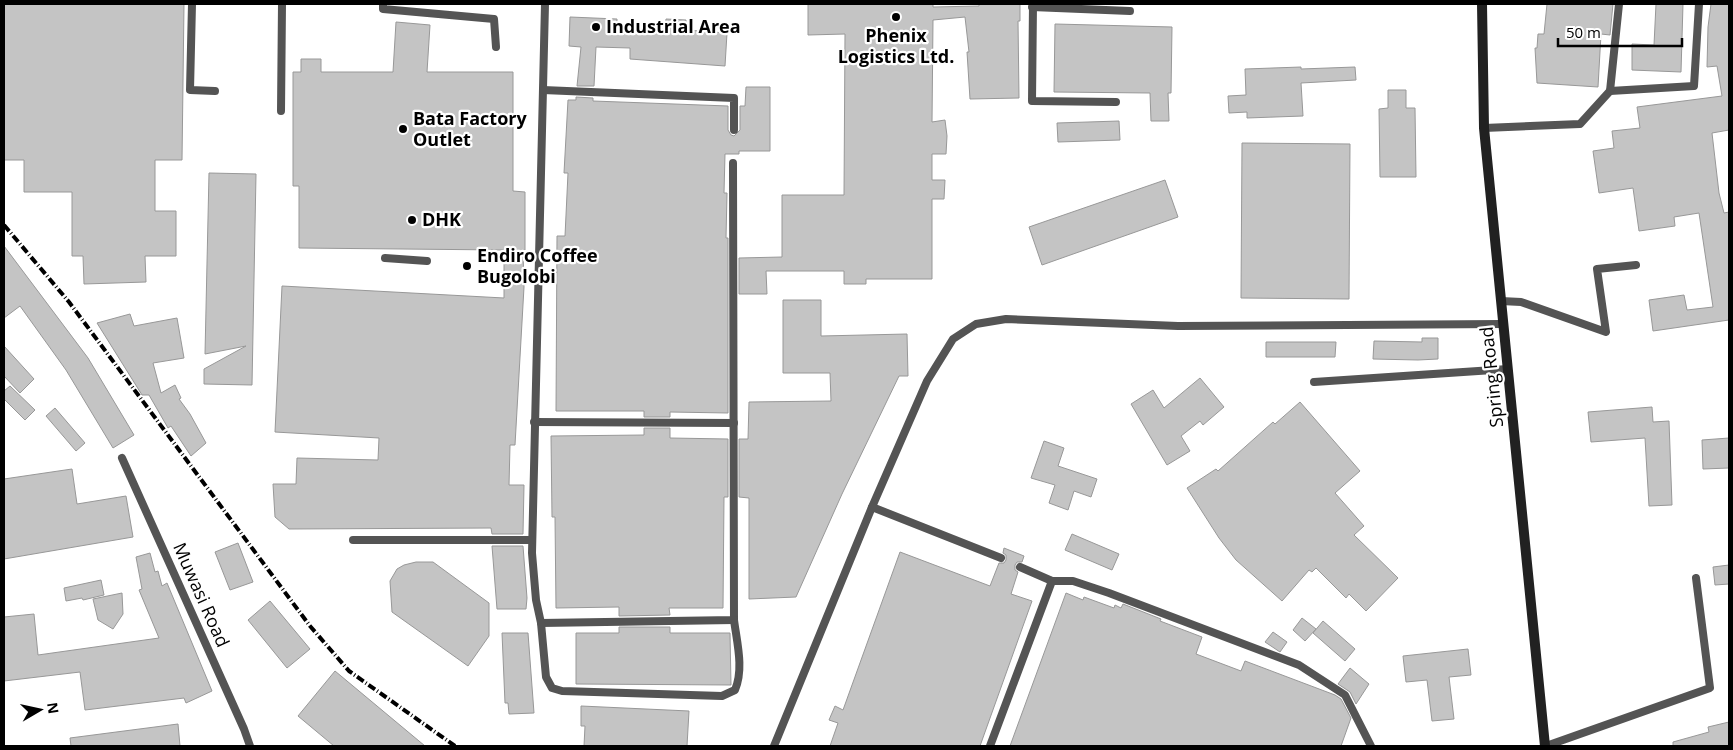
<svg xmlns="http://www.w3.org/2000/svg" width="1733" height="750" viewBox="0 0 1733 750" font-family="'Open Sans',sans-serif">
	<style>
		.building { fill: #c4c4c4; stroke: #989898 }
		.lines { fill: none; stroke-linecap: round; stroke-linejoin: round }
		.service { stroke: #545454; stroke-width: 8 }
		.secondary { stroke: #212121; stroke-width: 10 }
		.rail { stroke: #000; stroke-width: 4; stroke-dasharray: 8 2.5 1 2.5; stroke-linecap: butt }
		.poi-dot { fill: #000; stroke: #fff; stroke-width: 2 }
		.labels { text-anchor: middle; stroke-width: 4.5; stroke-linejoin: round; paint-order: stroke }
		.poi-label { font-size: 18px; font-weight: bold; fill: #000; stroke: #fff; text-anchor: start }
		.street-label { font-size: 18px; fill: #000; stroke: #fff }
	</style>
	<rect width="100%" height="100%" fill="#fff"/>
	<g class="building">
		<polygon points="4,4 184,4 182,160 155,160 155,211 176,211 176,256 145,256 146,282 84,284 83,256 72,256 72,192 24,192 24,160 4,160"/>
		<polygon points="808,4 933,4 933,7 979,6 979,4 1020,4 1020,21 1018,21 1019,98 970,99 967,52 969,52 965,17 933,20 932,122 945,120 947,136 946,154 932,154 932,180 945,180 944,199 932,199 932,279 866,279 866,284 844,284 844,271 766,271 767,294 739,294 739,258 782,257 782,195 844,195 845,34 808,35"/>
		<polygon points="1547,4 1613,4 1610,35 1601,34 1598,87 1537,83 1535,48 1537,48 1538,34 1544,34"/>
		<polygon points="1656,4 1683,4 1681,72 1632,70 1632,44 1654,45"/>
		<polygon points="1711,4 1729,4 1729,130 1712,133 1719,193 1724,213 1729,212 1729,320 1653,331 1649,300 1684,295 1687,310 1713,307 1699,213 1674,217 1675,226 1639,231 1633,188 1599,193 1593,151 1614,148 1612,131 1640,128 1637,107 1722,96 1717,66 1707,67 1708,27"/>
		<polygon points="570,17 617,19 617,25 665,29 666,19 686,20 686,30 727,33 725,66 630,59 630,48 596,47 594,86 577,86 581,47 569,46"/>
		<polygon points="396,22 430,25 427,72 513,72 513,191 525,192 525,250 523,250 524,287 515,445 510,445 509,485 524,485 523,534 492,534 491,528 289,529 275,517 273,484 296,484 297,458 378,460 379,438 275,432 282,286 504,298 504,250 299,248 299,186 293,186 293,72 301,72 301,59 321,59 321,72 393,72"/>
		<polygon points="1055,24 1172,27 1171,93 1168,93 1169,121 1151,121 1150,93 1054,92"/>
		<polygon points="1301,67 1301,69 1355,67 1356,80 1301,83 1303,116 1247,118 1247,112 1229,113 1228,96 1246,95 1245,69"/>
		<polygon points="746,87 770,87 770,151 739,151 739,154 725,154 724,193 727,193 726,238 728,238 728,413 670,412 670,417 644,417 644,411 556,411 557,236 565,236 568,173 564,173 568,100 576,100 576,97 593,98 593,101 728,106 728,130 731,135 734,136 740,130 740,106 745,106"/>
		<polygon points="1388,90 1406,90 1406,108 1415,108 1416,177 1380,177 1379,109 1388,108"/>
		<polygon points="1119,121 1120,140 1058,142 1057,123"/>
		<polygon points="1242,143 1350,144 1349,299 1241,298"/>
		<polygon points="209,173 256,174 252,385 204,384 204,369 246,346 205,354"/>
		<polygon points="1165,180 1178,217 1042,265 1029,227"/>
		<polygon points="4,246 88,358 134,435 113,448 66,370 20,306 4,318"/>
		<polygon points="783,300 821,300 821,336 907,334 908,376 899,376 842,494 796,597 749,599 749,498 739,497 739,439 748,439 749,402 831,401 830,373 783,373"/>
		<polygon points="130,314 134,326 177,318 184,358 153,363 161,393 175,385 181,398 179,399 190,414 206,443 191,456 171,426 168,428 149,395 142,395 97,323"/>
		<polygon points="1422,338 1438,338 1438,359 1418,360 1373,359 1374,341 1422,342"/>
		<polygon points="1266,342 1336,342 1335,357 1266,357"/>
		<polygon points="4,346 34,379 20,393 4,376"/>
		<polygon points="1200,378 1224,407 1203,425 1200,421 1181,436 1190,451 1167,465 1131,404 1153,390 1164,408"/>
		<polygon points="10,386 35,410 25,420 4,399 4,391"/>
		<polygon points="1300,402 1360,471 1335,493 1364,526 1354,535 1398,578 1366,611 1349,594 1346,598 1316,568 1312,572 1309,570 1282,601 1236,560 1219,538 1187,488 1216,469 1218,471 1273,422 1275,424"/>
		<polygon points="1652,407 1653,422 1669,421 1672,505 1649,506 1645,438 1591,442 1588,412"/>
		<polygon points="55,408 85,443 76,451 46,416"/>
		<polygon points="644,428 670,428 670,438 728,439 728,497 724,497 723,608 669,608 670,615 619,616 619,607 556,608 555,517 552,517 551,436 644,435"/>
		<polygon points="1729,438 1729,468 1703,469 1702,440"/>
		<polygon points="1044,441 1064,448 1058,466 1097,479 1091,497 1074,491 1068,510 1049,503 1055,485 1031,478"/>
		<polygon points="72,469 77,504 126,496 133,537 4,559 4,479"/>
		<polygon points="1072,534 1119,554 1112,570 1065,550"/>
		<polygon points="238,543 253,582 230,590 215,552"/>
		<polygon points="492,546 523,546 527,598 526,609 497,609"/>
		<polygon points="1004,548 1024,556 1022,562 1017,562 1015,565 1015,570 1018,572 1011,594 1032,601 980,746 830,746 838,723 829,720 835,706 843,710 900,552 990,586 999,563 1004,563 1006,560 1006,555 1003,553"/>
		<polygon points="150,553 155,572 158,571 162,586 167,583 212,691 186,703 184,698 85,710 80,672 4,681 4,617 34,614 38,655 159,638 139,590 142,589 136,557"/>
		<polygon points="416,562 433,562 489,603 489,636 468,666 392,612 390,581 397,569 404,565"/>
		<polygon points="1729,565 1729,584 1715,585 1713,567"/>
		<polygon points="101,580 104,595 83,600 82,598 66,601 64,588"/>
		<polygon points="122,593 123,614 113,629 98,620 93,599"/>
		<polygon points="1066,593 1083,600 1084,597 1114,608 1115,605 1121,608 1123,604 1161,619 1160,621 1202,637 1196,654 1241,671 1245,661 1335,695 1341,699 1351,718 1341,746 1010,746"/>
		<polygon points="270,601 310,649 287,668 248,620"/>
		<polygon points="1302,618 1316,629 1305,641 1293,630"/>
		<polygon points="1323,621 1355,649 1345,661 1313,633"/>
		<polygon points="619,627 670,627 670,633 730,633 731,685 576,684 576,633 619,633"/>
		<polygon points="1273,632 1287,642 1280,652 1265,642"/>
		<polygon points="502,633 528,633 534,713 509,714 508,703 505,703"/>
		<polygon points="1468,649 1471,675 1449,677 1454,719 1432,721 1427,680 1406,682 1403,656"/>
		<polygon points="1350,668 1369,684 1356,704 1350,692 1338,684"/>
		<polygon points="335,671 425,746 334,746 298,716"/>
		<polygon points="581,706 689,711 687,746 584,746 585,726 581,726"/>
		<polygon points="1729,722 1729,746 1673,746 1673,742 1709,732 1708,727"/>
		<polygon points="178,724 180,746 71,746 70,738"/>
	</g>
	<g class="lines">
		<g class="service">
			<polyline points="192,4 190,90 215,91"/>
			<polyline points="383,4 383,9 494,19 496,47"/>
			<polyline points="545,4 532,553 536,600 541,623 734,620 733,163"/>
			<polyline points="1033,4 1032,101 1116,102"/>
			<polyline points="1032,7 1130,11"/>
			<polyline points="543,90 734,98 734,130"/>
			<polyline points="1610,91 1694,86 1699,4"/>
			<polyline points="281,111 282,4"/>
			<polyline points="1484,128 1580,124 1610,91 1619,4"/>
			<polyline points="385,258 427,261"/>
			<polyline points="1501,301 1521,302 1606,332 1597,269 1636,265"/>
			<polyline points="1314,382 1508,369"/>
			<polyline points="534,422 734,423"/>
			<polyline points="122,458 244,729 250,746"/>
			<polyline points="872,507 927,381 953,339 976,324 1006,319 1178,326 1503,324"/>
			<polyline points="353,540 532,540"/>
			<polyline points="1020,567 1052,581 1073,581 1109,593 1299,665 1345,695 1371,746"/>
			<path d="M541,623l5,54 6,11 10,3 160,5 13,-6c9,-21 2,-47 -1,-70"/>
			<polyline points="774,746 872,507 1001,558"/>
			<polyline points="990,746 1052,581"/>
			<polyline points="1546,746 1710,688 1696,578"/>
		</g>
		<polyline class="secondary" points="1482,4 1484,128 1545,746"/>
		<polyline class="rail" points="4,225 69,302 310,626 349,671 455,746"/>
	</g>
	<g class="poi-dot">
		<circle cx="896" cy="17" r="5"/>
		<circle cx="596" cy="27" r="5"/>
		<circle cx="403" cy="129" r="5"/>
		<circle cx="412" cy="220" r="5"/>
		<circle cx="467" cy="266" r="5"/>
	</g>
	<g class="labels">
		<g class="poi-label">
			<text x="606" y="33">Industrial Area</text>
			<text x="896" y="42" text-anchor="middle">Phenix<tspan x="896" dy="21">Logistics Ltd.</tspan></text>
			<text x="413" y="125">Bata Factory<tspan x="413" dy="21">Outlet</tspan></text>
			<text x="422" y="226">DHK</text>
			<text x="477" y="262">Endiro Coffee<tspan x="477" dy="21">Bugolobi</tspan></text>
		</g>
		<g class="street-label">
			<text transform="translate(1492 377) rotate(-96)" y="6">Spring Road</text>
			<text transform="translate(201 595) rotate(66)" y="6">Muwasi Road</text>
		</g>
	</g>
	<rect width="1733" height="750" fill="none" stroke="#000000" stroke-width="10"/>
	<g transform="translate(40 710) rotate(81)" stroke="#ffffff" stroke-width="4" paint-order="stroke">
	<path d="M0-4L9 19L0 12L-9 19Z" fill="#000000"/>
	<text y="-8" font-size="14" font-weight="bold" text-anchor="middle" fill="#000000">N</text>
	</g>
	<path d="M1558 38v8h124v-8" fill="none" stroke="#000000" stroke-width="2.5"/>
	<text x="1566" y="38" font-size="15" fill="#000000" stroke="#ffffff" stroke-width="4" paint-order="stroke">50 m</text>
</svg>
